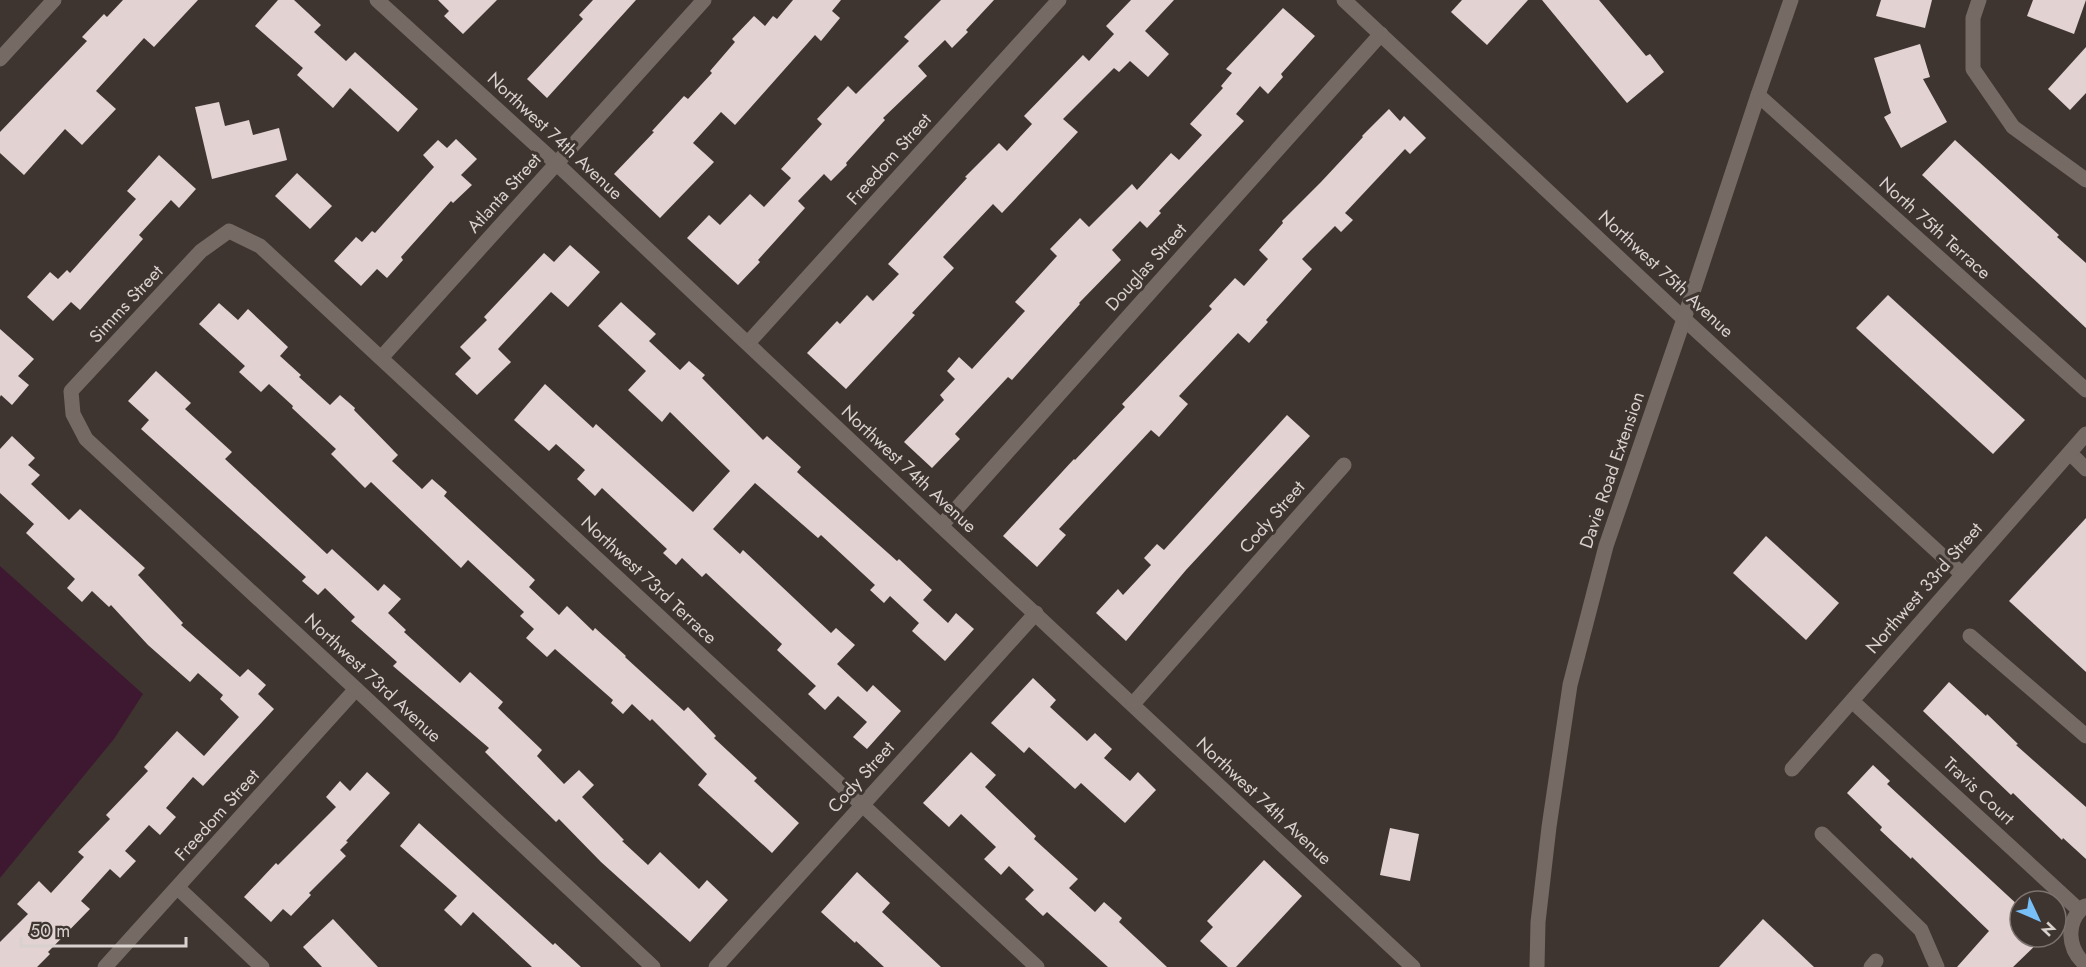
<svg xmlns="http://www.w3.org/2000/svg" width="2086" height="967" viewBox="0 0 2086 967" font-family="Jost,sans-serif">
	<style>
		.water { fill: #3e1830 }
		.building { fill: #e2d2d2 }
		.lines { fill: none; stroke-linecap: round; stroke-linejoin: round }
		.minor { stroke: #756a64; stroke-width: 15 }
		.secondary { stroke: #756a64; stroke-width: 15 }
		.labels { text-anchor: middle; stroke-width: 6; stroke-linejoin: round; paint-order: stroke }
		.street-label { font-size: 18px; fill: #d8d1ce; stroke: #3f3530 }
	</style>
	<rect width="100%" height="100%" fill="#3f3530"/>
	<polygon class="water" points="0,566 143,694 114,739 0,878"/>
	<g class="building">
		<polygon points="123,0 198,0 154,47 144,38 96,91 116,109 82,145 65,129 24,175 0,153 0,132 87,41 82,37 104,14 107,17"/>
		<polygon points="278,0 294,0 321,25 314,32 346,61 355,52 418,109 398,132 350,88 333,108 297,75 303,68 255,26"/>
		<polygon points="438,0 497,0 463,34 444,16 449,11"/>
		<polygon points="593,0 636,0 547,98 527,79 583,19 579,15"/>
		<polygon points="793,0 841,0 832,11 840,18 821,41 815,35 735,125 721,112 693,143 714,162 660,218 614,174 654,132 652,131 684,96 688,99 712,73 710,71 735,42 732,39 754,16 765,26 773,16 777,19"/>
		<polygon points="941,0 994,0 966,30 968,32 952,48 945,40 918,66 927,76 883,118 885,120 846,163 847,165 831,181 824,174 798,201 805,208 758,260 760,262 738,285 687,238 709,215 720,225 750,194 764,207 791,178 781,169 822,124 817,119 848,86 856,94 909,41 904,37"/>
		<polygon points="1131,0 1174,0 1145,31 1169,54 1148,77 1130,61 1119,72 1114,68 1063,119 1078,132 1002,213 993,204 943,257 954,268 912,313 915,315 846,389 807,353 837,321 840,324 867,295 873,301 899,274 888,264 967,178 965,177 999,143 1007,151 1032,124 1024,116 1083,55 1089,61 1114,34 1106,26"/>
		<polygon points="1462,0 1528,0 1487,45 1451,12"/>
		<polygon points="1542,0 1599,0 1646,56 1650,54 1664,72 1627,103"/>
		<polygon points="1881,0 1932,0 1925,28 1876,16"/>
		<polygon points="2033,0 2086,0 2074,34 2027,16"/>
		<polygon points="1283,8 1315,36 1281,74 1283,77 1268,94 1260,86 1236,114 1244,121 1159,211 1161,213 1147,228 1140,221 1112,250 1121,260 1079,303 1080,304 1012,380 1008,377 955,434 960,439 932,468 904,442 944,400 940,395 955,379 947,371 959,357 972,369 1025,311 1015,302 1057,256 1050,249 1080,218 1089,227 1132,184 1137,190 1171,153 1179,160 1202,135 1190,124 1223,88 1221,86 1232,73 1226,69"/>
		<polygon points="1920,44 1930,77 1923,79 1947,122 1901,148 1884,117 1891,113 1874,58"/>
		<polygon points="2086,47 2086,93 2070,110 2048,89"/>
		<polygon points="219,102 225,126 249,120 253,135 279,128 287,160 212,179 195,107"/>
		<polygon points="1389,109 1400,121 1404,116 1426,138 1410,154 1405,149 1345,213 1353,220 1341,232 1335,226 1302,259 1312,269 1266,320 1268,322 1249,343 1238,333 1179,396 1188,404 1159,437 1151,430 1109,475 1059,529 1066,535 1037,567 1003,536 1074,459 1075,460 1125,407 1122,404 1212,309 1209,306 1235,278 1244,286 1268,259 1259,250 1283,223 1282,221 1321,182 1363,137 1362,136"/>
		<polygon points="456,139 477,159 461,175 472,185 453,203 451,201 401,257 403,260 387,278 377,269 361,286 334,261 356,237 362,242 372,231 375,233 434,167 423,155 438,140 447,148"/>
		<polygon points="1955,140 2059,235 2057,237 2086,263 2086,328 1922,175"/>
		<polygon points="159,155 196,189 179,208 171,200 139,235 143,239 80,310 71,302 53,321 27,297 50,272 58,279 67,270 70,273 136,199 127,191"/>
		<polygon points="297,173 332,206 310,229 275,196"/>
		<polygon points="570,245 600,272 568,307 551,292 498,349 511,362 477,395 455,374 471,358 460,347 487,320 484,317 544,253 554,262"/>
		<polygon points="1888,295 2025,420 1993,454 1856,328"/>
		<polygon points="621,302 656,334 649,341 680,370 689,361 705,375 702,378 763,440 767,436 801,467 797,472 897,561 899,559 932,590 923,600 948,623 956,613 974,629 945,661 912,631 919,623 890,596 884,603 870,590 875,585 821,535 818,538 755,483 713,529 740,554 743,550 831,633 836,628 855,645 837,664 867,692 873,685 901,711 867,749 853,737 867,722 838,696 825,710 808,694 816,686 777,650 782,644 738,603 706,573 702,577 682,558 676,565 663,553 667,549 602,488 595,496 577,479 585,470 556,444 549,451 514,420 545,384 593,428 596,424 693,512 730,471 670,412 662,422 628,390 646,371 598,326"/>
		<polygon points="219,303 238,320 248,309 288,347 280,356 301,375 299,377 330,405 340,395 355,408 354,410 398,455 392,461 422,489 432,479 447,492 444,496 535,580 529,587 559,615 567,606 593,631 595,628 626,656 625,657 684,711 688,707 716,736 714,738 757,778 754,781 799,823 772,853 698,785 707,774 652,719 650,721 632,704 623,714 611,703 613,700 555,649 547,657 526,638 534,629 520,616 524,612 468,560 461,568 371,482 365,488 331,454 336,449 292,408 293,406 269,384 261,392 239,372 245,366 199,324"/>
		<polygon points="0,329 34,359 18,376 29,385 12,405 1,395 0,397"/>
		<polygon points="156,371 191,403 185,409 232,452 225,459 270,501 327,554 332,549 378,591 384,584 401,599 388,613 406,630 404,632 460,683 470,672 503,702 498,708 542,750 537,756 564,784 579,770 594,785 582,797 624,840 622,841 648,865 660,852 699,889 707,880 728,900 690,942 601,862 559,819 556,822 485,752 489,748 393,666 397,662 351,621 355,617 325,588 318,595 302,581 306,577 141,429 149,420 128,401"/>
		<polygon points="1287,415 1310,436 1186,570 1126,641 1096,613 1118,589 1123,595 1151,565 1144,558 1157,544 1164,550"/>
		<polygon points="12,436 35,458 28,465 40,475 31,484 69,520 80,509 145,568 138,575 183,623 181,625 240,677 248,669 266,685 258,694 274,709 203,786 193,777 166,808 176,817 160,835 149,825 125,851 136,861 120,878 110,869 81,901 90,909 48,952 50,954 37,967 0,967 0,942 28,914 17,904 39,881 51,893 84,857 78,852 110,819 106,815 148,771 144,767 177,731 204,756 239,717 220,699 223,695 198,673 190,682 148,645 111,605 109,607 92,591 82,602 67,588 75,579 26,533 34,524 0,493 0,449"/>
		<polygon points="2086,518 2086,672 2009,601"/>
		<polygon points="1766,536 1839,603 1806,640 1733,573"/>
		<polygon points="1033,678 1056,700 1050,707 1087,741 1095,733 1112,749 1104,758 1130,781 1138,772 1156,790 1125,823 1081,783 1075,789 1029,747 1024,753 991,723"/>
		<polygon points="1949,682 1986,716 1987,714 2018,744 2016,745 2086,807 2086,859 2063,838 2062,840 2013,793 2011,795 1923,711"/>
		<polygon points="971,752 996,775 985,787 1036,836 1034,839 1078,879 1069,888 1095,912 1104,902 1122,918 1119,922 1167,967 1108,967 1047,912 1043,916 1025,899 1034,890 1009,866 1001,875 984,859 996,847 961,814 949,827 923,803"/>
		<polygon points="1873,765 1890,781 1887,784 2020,907 2020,937 2044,937 2013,967 1957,967 1989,931 1912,857 1911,859 1880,830 1882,827 1847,793"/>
		<polygon points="367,772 390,793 346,841 348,842 340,850 346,856 309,893 311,895 291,916 283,909 271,922 244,897 276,863 278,865 336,807 326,797 340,781 350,791"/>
		<polygon points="419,823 553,945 555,943 581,967 532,967 473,912 461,926 444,910 457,896 400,846"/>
		<polygon points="1390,828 1419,834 1410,881 1380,875"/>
		<polygon points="1264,860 1302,896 1236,967 1228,967 1200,941 1213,927 1207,921"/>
		<polygon points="857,872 890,903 882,912 941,967 884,967 856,941 855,943 821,912"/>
		<polygon points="333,919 378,967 322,967 303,947"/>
		<polygon points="1763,919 1814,967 1719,967"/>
	</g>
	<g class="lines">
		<g class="minor">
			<polyline points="377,0 557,164 941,526 1413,967"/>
			<polyline points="1344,0 1684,319 1962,574"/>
			<polyline points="1979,0 1973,18 1973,69 2013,127 2086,180"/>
			<polyline points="0,59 54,0"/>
			<polyline points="1758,95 2086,390"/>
			<polyline points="748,343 1059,0"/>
			<polyline points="381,358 704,0"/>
			<polyline points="2070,453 2086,469"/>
			<polyline points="941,526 1381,34"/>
			<polyline points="1970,636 2086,736"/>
			<polyline points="1852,701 2079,910"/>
			<polyline points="1133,704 1344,465"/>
			<polyline points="1792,769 2086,434"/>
			<polyline points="1822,834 1921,930 1937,967"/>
			<polyline points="178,888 262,967"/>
			<path d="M2085,906c-20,15 -18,43 1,59"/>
			<polyline points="105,967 356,689"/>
			<polyline points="653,967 356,689 86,439 73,414 71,391 201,251 229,231 260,246 1037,967"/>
			<polyline points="716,967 1036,613"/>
			<polyline points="1871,967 1876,961"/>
		</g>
		<polyline class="secondary" points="1537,967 1538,922 1549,827 1570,685 1606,546 1684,319 1758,95 1791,0"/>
	</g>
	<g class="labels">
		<g class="street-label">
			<text transform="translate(555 136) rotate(43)" y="6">Northwest 74th Avenue</text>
			<text transform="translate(889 159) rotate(-48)" y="6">Freedom Street</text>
			<text transform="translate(504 193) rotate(-48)" y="6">Atlanta Street</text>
			<text transform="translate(1935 228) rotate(42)" y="6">North 75th Terrace</text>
			<text transform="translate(1146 267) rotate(-48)" y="6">Douglas Street</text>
			<text transform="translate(1666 274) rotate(43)" y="6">Northwest 75th Avenue</text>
			<text transform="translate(126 304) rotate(-47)" y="6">Simms Street</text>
			<text transform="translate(909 469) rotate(43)" y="6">Northwest 74th Avenue</text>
			<text transform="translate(1612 470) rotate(-71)" y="6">Davie Road Extension</text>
			<text transform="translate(1272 517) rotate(-49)" y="6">Cody Street</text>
			<text transform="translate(649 580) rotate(43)" y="6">Northwest 73rd Terrace</text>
			<text transform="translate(1924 588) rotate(-49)" y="6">Northwest 33rd Street</text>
			<text transform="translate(373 678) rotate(43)" y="6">Northwest 73rd Avenue</text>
			<text transform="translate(861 777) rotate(-48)" y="6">Cody Street</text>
			<text transform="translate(1979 791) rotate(43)" y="6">Travis Court</text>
			<text transform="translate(1264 801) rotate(43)" y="6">Northwest 74th Avenue</text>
			<text transform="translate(217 815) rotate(-48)" y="6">Freedom Street</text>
		</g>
	</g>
	<g transform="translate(2038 919) rotate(134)"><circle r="28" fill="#3f3530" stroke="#7c736f" stroke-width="1.5"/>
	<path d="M0-4.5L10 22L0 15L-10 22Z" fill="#78bff8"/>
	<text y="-9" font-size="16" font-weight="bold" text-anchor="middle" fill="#d8d1ce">N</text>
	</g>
	<path d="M21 937v9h165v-9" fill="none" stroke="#d8d1ce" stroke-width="3"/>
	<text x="30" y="937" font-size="18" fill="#d8d1ce" stroke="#3f3530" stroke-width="4.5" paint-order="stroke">50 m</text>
</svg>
